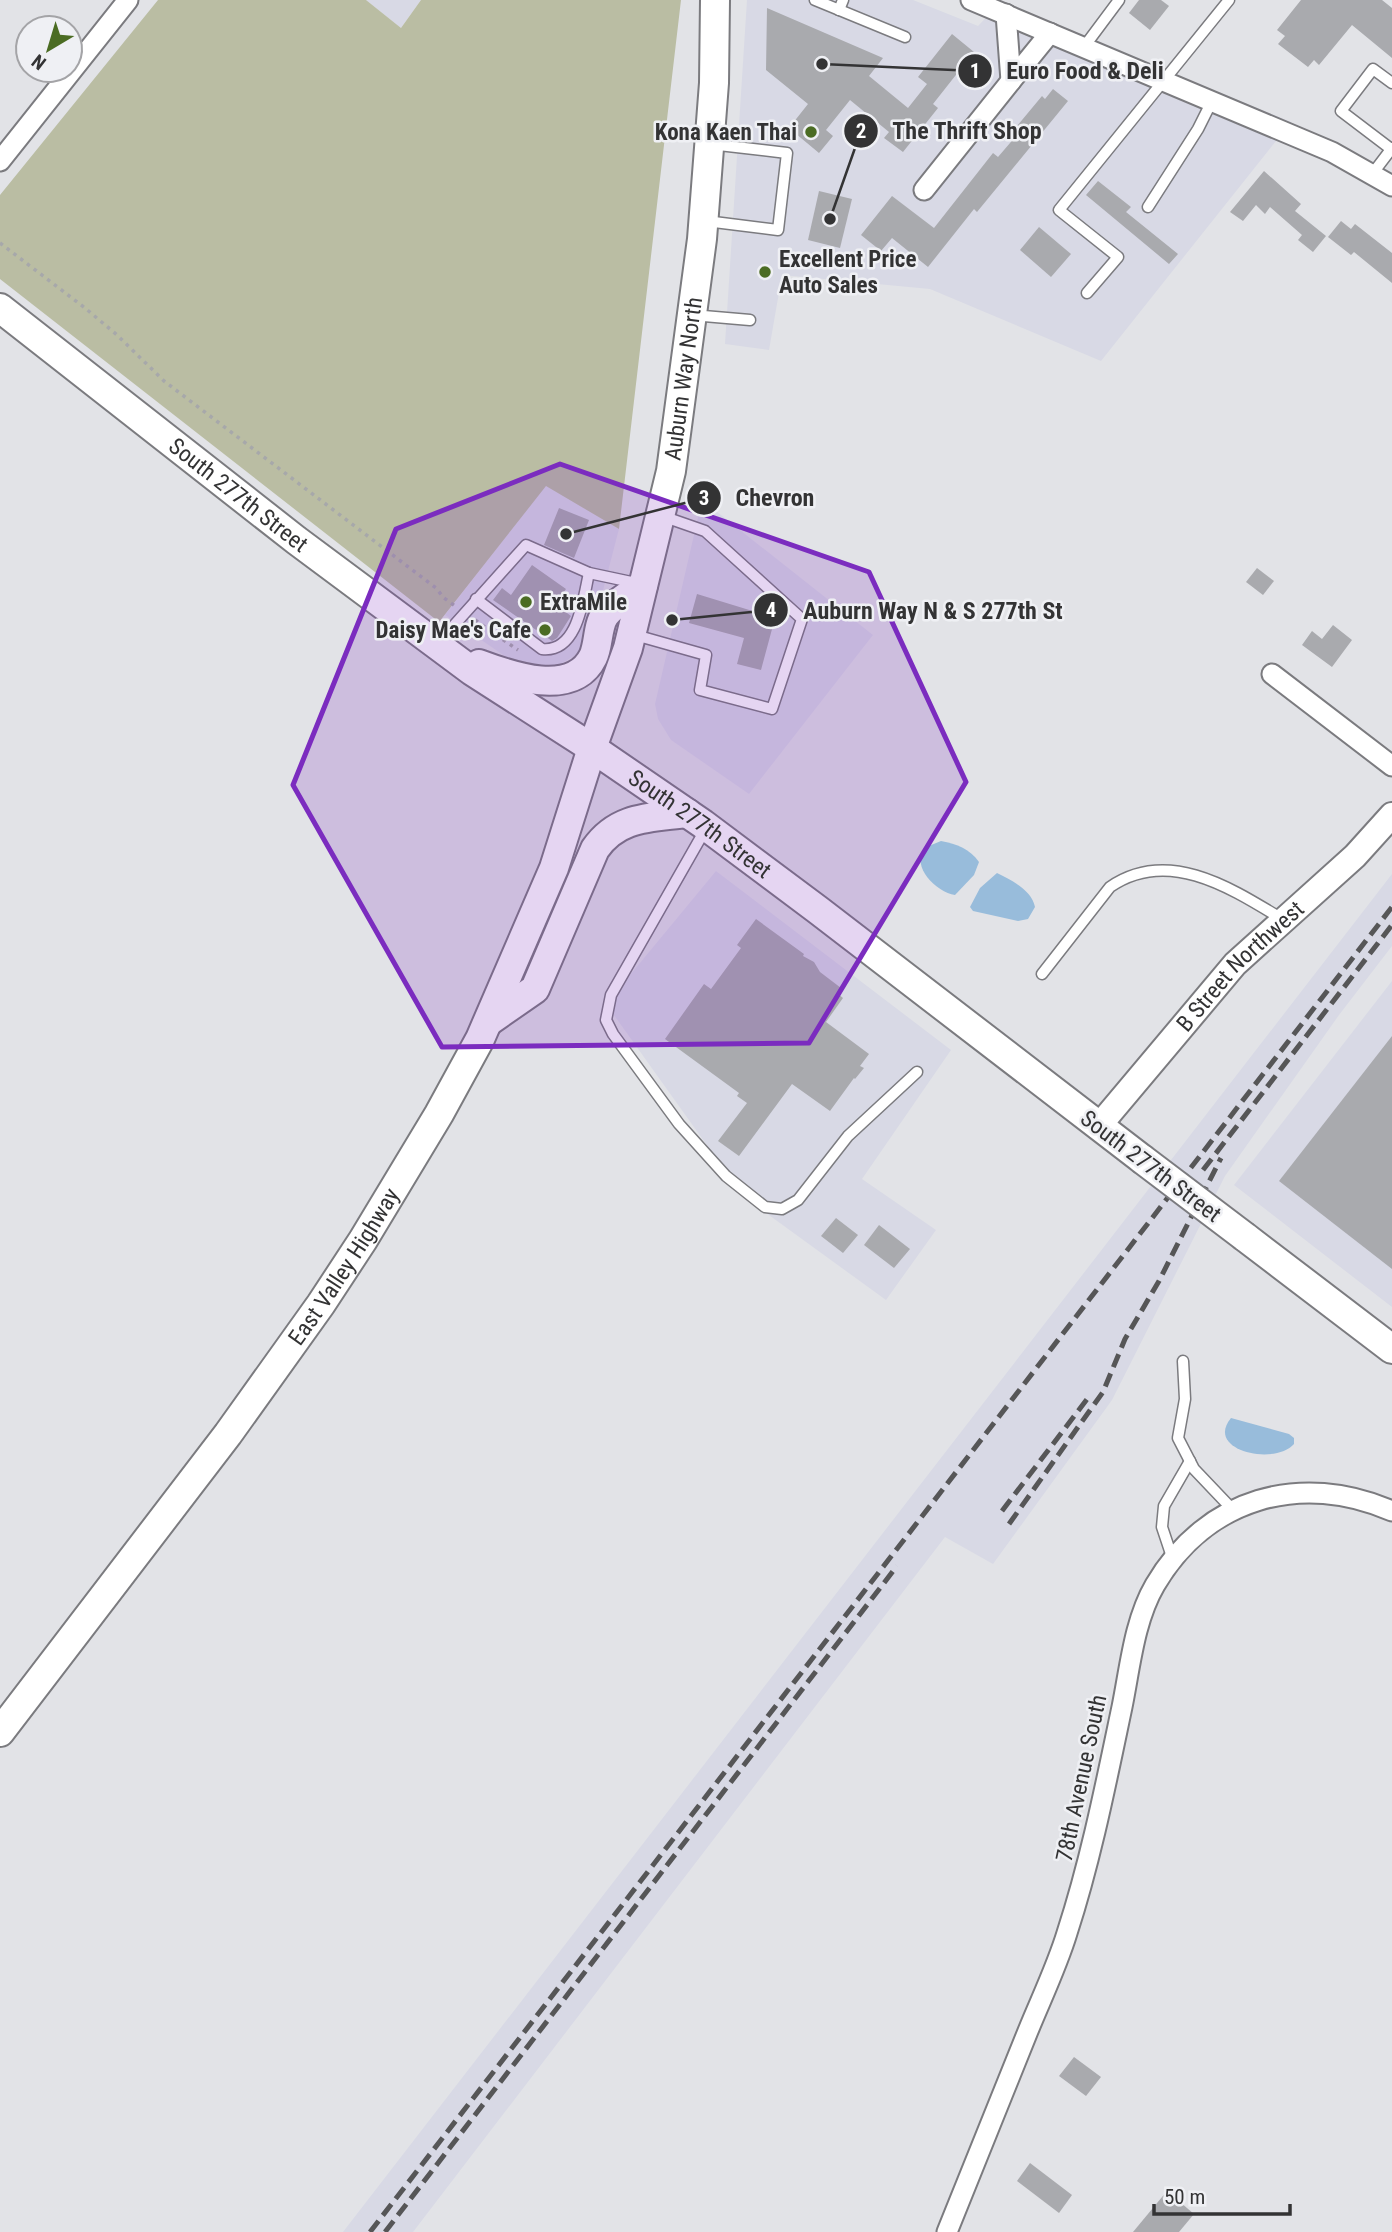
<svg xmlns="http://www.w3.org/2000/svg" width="1392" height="2232" viewBox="0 0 1392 2232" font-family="'Roboto Condensed',sans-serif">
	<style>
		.built { fill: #d8d9e5 }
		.green { fill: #babda3 }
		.water { fill: #98bcdb }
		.building { fill: #a9aaae }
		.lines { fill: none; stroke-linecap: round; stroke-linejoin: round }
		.service-casing { stroke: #7b7b7f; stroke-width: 13 }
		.minor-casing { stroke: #7b7b7f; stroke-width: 23 }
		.tertiary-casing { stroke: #7b7b7f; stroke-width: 28 }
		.secondary-casing { stroke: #7b7b7f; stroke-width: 32 }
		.path { stroke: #a7a8aa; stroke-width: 3.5; stroke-dasharray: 3.5 5; stroke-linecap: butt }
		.service { stroke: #fff; stroke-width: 10 }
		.minor { stroke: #fff; stroke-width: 19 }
		.tertiary { stroke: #fff; stroke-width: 24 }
		.secondary { stroke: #fff; stroke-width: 28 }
		.rail { stroke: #565657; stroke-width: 5; stroke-dasharray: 14 7; stroke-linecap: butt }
		.secondary-bridge-casing { stroke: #7b7b7f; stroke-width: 32; stroke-linecap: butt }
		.secondary-bridge { stroke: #fff; stroke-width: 28 }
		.marked { fill: #7b2cbf; fill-opacity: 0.2; stroke: #7b2cbf; stroke-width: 5; stroke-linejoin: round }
		.poi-dot { fill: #4b6c23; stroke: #eff0f4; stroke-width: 2.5 }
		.labels { text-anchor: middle; stroke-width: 5; stroke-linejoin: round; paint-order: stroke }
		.poi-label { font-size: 23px; font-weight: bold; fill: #333334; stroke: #eff0f4; text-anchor: end }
		.street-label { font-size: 23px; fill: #333334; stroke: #eff0f4 }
		.leader { fill: none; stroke: #333334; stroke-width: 2.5 }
		.callout-dot { fill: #333334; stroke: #eff0f4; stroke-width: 2.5 }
		.mark-label { font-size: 21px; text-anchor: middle; font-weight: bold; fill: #fff }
		.callout-label { font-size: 24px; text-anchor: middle; font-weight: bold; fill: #333334; stroke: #eff0f4; stroke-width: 5; stroke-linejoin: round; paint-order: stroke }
	</style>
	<rect width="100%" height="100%" fill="#e2e3e7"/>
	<g class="built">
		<polygon points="366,0 421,0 401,28"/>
		<polygon points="747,0 913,0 978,26 1001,2 1291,122 1101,361 930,289 782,275 769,350 725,344"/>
		<polygon points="546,485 619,529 592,633 582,651 551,670 516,664 445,615"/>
		<polygon points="702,500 873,635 749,794 671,740 658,719 655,704"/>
		<polygon points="716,871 951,1050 862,1179 936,1230 886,1300 744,1197 606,1004"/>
		<polygon points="1392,874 1392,946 1339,1015 1225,1176 1112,1400 993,1564 945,1537 413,2232 343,2232"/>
		<polygon points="1392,981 1392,1307 1234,1185"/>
	</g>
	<polygon class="green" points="158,0 366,0 401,28 421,0 681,0 619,529 546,486 439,622 0,279 0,195"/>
	<g class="water">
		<path d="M941,841c16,3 29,8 38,21l-5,13 -19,20c-19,-3 -44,-28 -31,-47z"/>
		<path d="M997,873c14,7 35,17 38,34l-7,12 -10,2 -45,-10 -3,-4 10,-19z"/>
		<path d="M1231,1418l58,16 5,4v6c-19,22 -90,7 -63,-26z"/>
	</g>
	<g class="building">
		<polygon points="1139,0 1161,0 1169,6 1150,30 1129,13"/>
		<polygon points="1301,0 1382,0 1392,8 1392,58 1352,25 1319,65 1314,60 1308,67 1278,44 1285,36 1277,30"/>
		<polygon points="767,8 883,58 869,76 908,108 927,84 918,77 952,34 974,52 933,104 938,108 903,152 884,138 889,132 850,100 826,130 833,136 819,153 789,128 808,104 766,70"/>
		<polygon points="1053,89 1068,101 977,212 974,209 928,267 892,238 881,251 861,235 892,196 934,228 993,153 998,157 1016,136 1012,132 1042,96 1045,99"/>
		<polygon points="1264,171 1301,204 1295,211 1326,236 1313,252 1298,240 1302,235 1270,207 1265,214 1256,205 1243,221 1230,212"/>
		<polygon points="1098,181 1131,207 1126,212 1178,254 1169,264 1086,195"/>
		<polygon points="819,191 852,199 840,248 808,240"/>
		<polygon points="1341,221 1351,229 1355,224 1392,253 1392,283 1354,252 1351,255 1328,237"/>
		<polygon points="1039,227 1071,254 1051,277 1020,250"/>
		<polygon points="559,508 589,520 574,558 544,545"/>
		<polygon points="532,565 566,589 555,604 571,616 557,638 552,641 493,600 502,588 511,595"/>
		<polygon points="1257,568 1274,581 1263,595 1246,582"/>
		<polygon points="697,594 775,618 761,670 737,664 744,638 689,623"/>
		<polygon points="1333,625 1352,640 1332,667 1302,645 1312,631 1322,639"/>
		<polygon points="756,919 804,954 803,956 814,962 820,972 841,988 837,993 843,998 826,1022 869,1054 860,1066 864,1068 855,1079 854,1078 830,1111 792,1084 739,1156 718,1141 747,1103 737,1096 739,1093 665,1039 704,984 711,989 741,948 737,945"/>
		<polygon points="1392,1036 1392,1269 1279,1181"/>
		<polygon points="836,1218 858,1235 843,1253 821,1236"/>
		<polygon points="879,1225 910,1249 894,1268 864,1245"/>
		<polygon points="1074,2057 1101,2077 1086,2096 1059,2076"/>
		<polygon points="1030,2163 1072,2195 1059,2213 1017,2181"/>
		<polygon points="1167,2191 1194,2214 1179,2232 1133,2232"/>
	</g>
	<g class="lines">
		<defs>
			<g id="service">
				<polyline points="815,0 905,37"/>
				<polyline points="839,10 843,0"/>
				<polyline points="1084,47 1119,0"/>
				<polyline points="1391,149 1341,111 1373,69 1392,83"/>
				<polyline points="1373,173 1392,148"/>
				<polyline points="1148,207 1198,129 1212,101"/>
				<polyline points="706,221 778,230 787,153 710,144"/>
				<polyline points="1087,293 1118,257 1059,210 1229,0"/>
				<polyline points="692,315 750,320"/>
				<path d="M476,599l66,50c36,4 41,-50 47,-76"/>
				<polyline points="635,635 706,655 700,690 772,709 802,619 705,531 662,516"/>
				<polyline points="439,642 526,545 589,573 636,583"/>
				<polyline points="705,830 611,995 606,1020 613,1034 679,1124 726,1176 765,1207 782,1209 798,1200 848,1136 917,1072"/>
				<path d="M1042,974l68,-87c58,-40 121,1 172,32"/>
				<polyline points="1183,1361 1185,1399 1178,1438 1194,1469 1233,1510"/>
				<polyline points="1173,1560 1162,1527 1164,1506 1190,1461"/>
			</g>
			<g id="minor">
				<polyline points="971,0 1332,152 1392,186"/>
				<polyline points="1006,14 1011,81 1050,33"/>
				<polyline points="0,161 128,0"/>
				<polyline points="924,190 1011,81"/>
				<polyline points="1272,674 1392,766"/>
				<path d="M947,2232c27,-67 54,-134 81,-201 13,-32 29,-65 39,-98 24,-74 39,-150 55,-226 8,-39 12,-86 33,-122 51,-87 146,-114 237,-74"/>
			</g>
			<g id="tertiary">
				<path id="s1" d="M1098,1127l137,-163 120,-108 37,-41"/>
			</g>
			<g id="secondary">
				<path id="s2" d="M0,308l296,232 176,131 120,77 111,76 115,86 324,249"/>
				<path d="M479,664c32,12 94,34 114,-7 6,-12 4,-31 12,-42 7,-10 28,-22 38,-30"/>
				<path d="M489,1021l46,-32 60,-140c23,-33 55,-31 92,-36"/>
				<polyline points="1245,1237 1392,1349"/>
				<path id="s3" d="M0,1732l228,-298 93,-130 42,-64 76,-126 41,-75 74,-171 38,-120 36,-100 43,-177 31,-232 12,-156 1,-83"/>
			</g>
		</defs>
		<use href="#service" class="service-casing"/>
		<use href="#minor" class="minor-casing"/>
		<use href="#tertiary" class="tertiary-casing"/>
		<use href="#secondary" class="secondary-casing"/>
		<g class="path">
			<polyline points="0,243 85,308 117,335 164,381 436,588 444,598 455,606"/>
			<polyline points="475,620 518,650"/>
		</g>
		<use href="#service" class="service"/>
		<use href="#minor" class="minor"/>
		<use href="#tertiary" class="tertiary"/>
		<use href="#secondary" class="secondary"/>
		<g class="rail">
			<polyline points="1203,1170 1392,925"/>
			<polyline points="1002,1511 1091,1394"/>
			<polyline points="1009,1524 1103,1392 1125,1339 1159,1281 1221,1158"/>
			<polyline points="370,2232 1392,907"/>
			<polyline points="385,2232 897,1566"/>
		</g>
		<defs>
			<polyline id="secondary-bridge" points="1142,1159 1245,1237"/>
		</defs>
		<use href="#secondary-bridge" class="secondary-bridge-casing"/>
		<use href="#secondary-bridge" class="secondary-bridge"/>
	</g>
	<path class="marked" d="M560,464l309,108 97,210 -157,261 -367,4 -149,-262 103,-256z"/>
	<g class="poi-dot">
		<circle cx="811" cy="132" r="7"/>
		<circle cx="765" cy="272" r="7"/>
		<circle cx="526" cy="602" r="7"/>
		<circle cx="545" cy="630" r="7"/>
	</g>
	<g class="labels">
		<g class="poi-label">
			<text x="797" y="140">Kona Kaen Thai</text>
			<text x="779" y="267" text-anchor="start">Excellent Price<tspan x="779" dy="26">Auto Sales</tspan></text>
			<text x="540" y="610" text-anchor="start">ExtraMile</text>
			<text x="531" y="638">Daisy Mae's Cafe</text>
		</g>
		<g class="street-label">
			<text dy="8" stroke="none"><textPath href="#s3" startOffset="1538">Auburn Way North</textPath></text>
			<text dy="8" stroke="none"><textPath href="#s2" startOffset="303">South 277th Street</textPath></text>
			<text dy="8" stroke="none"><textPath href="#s2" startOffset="870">South 277th Street</textPath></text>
			<text dy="8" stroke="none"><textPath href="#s1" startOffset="215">B Street Northwest</textPath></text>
			<text transform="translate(1151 1166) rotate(37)" y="8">South 277th Street</text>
			<text dy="8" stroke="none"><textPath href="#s3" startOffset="579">East Valley Highway</textPath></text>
			<text transform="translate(1081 1778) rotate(-78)" y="8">78th Avenue South</text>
		</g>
	</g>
	<path class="leader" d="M822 64L975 71M830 219L861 131M566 534L704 498M672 620L771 610"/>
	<g class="callout-dot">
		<circle cx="822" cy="64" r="7"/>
		<circle cx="830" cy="219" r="7"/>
		<circle cx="566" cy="534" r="7"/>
		<circle cx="672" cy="620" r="7"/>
		<circle cx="975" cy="71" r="18"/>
		<circle cx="861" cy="131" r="18"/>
		<circle cx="704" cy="498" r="18"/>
		<circle cx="771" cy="610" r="18"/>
	</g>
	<g class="mark-label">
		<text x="975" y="78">1</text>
		<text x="861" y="138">2</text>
		<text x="704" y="505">3</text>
		<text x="771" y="617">4</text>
	</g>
	<g class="callout-label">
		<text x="1085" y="79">Euro Food &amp; Deli</text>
		<text x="967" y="139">The Thrift Shop</text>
		<text x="775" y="506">Chevron</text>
		<text x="933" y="619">Auburn Way N &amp; S 277th St</text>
	</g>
	<g transform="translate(49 49) rotate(218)"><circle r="33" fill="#eff0f4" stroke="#a4a4a7" stroke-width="2"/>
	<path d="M0-5L12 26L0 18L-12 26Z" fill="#4b6c23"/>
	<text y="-10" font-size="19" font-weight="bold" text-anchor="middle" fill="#333334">N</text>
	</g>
	<path d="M1154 2204v10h136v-10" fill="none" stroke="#333334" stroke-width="3.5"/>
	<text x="1164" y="2204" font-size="21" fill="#333334" stroke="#eff0f4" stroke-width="5" paint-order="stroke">50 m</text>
</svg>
